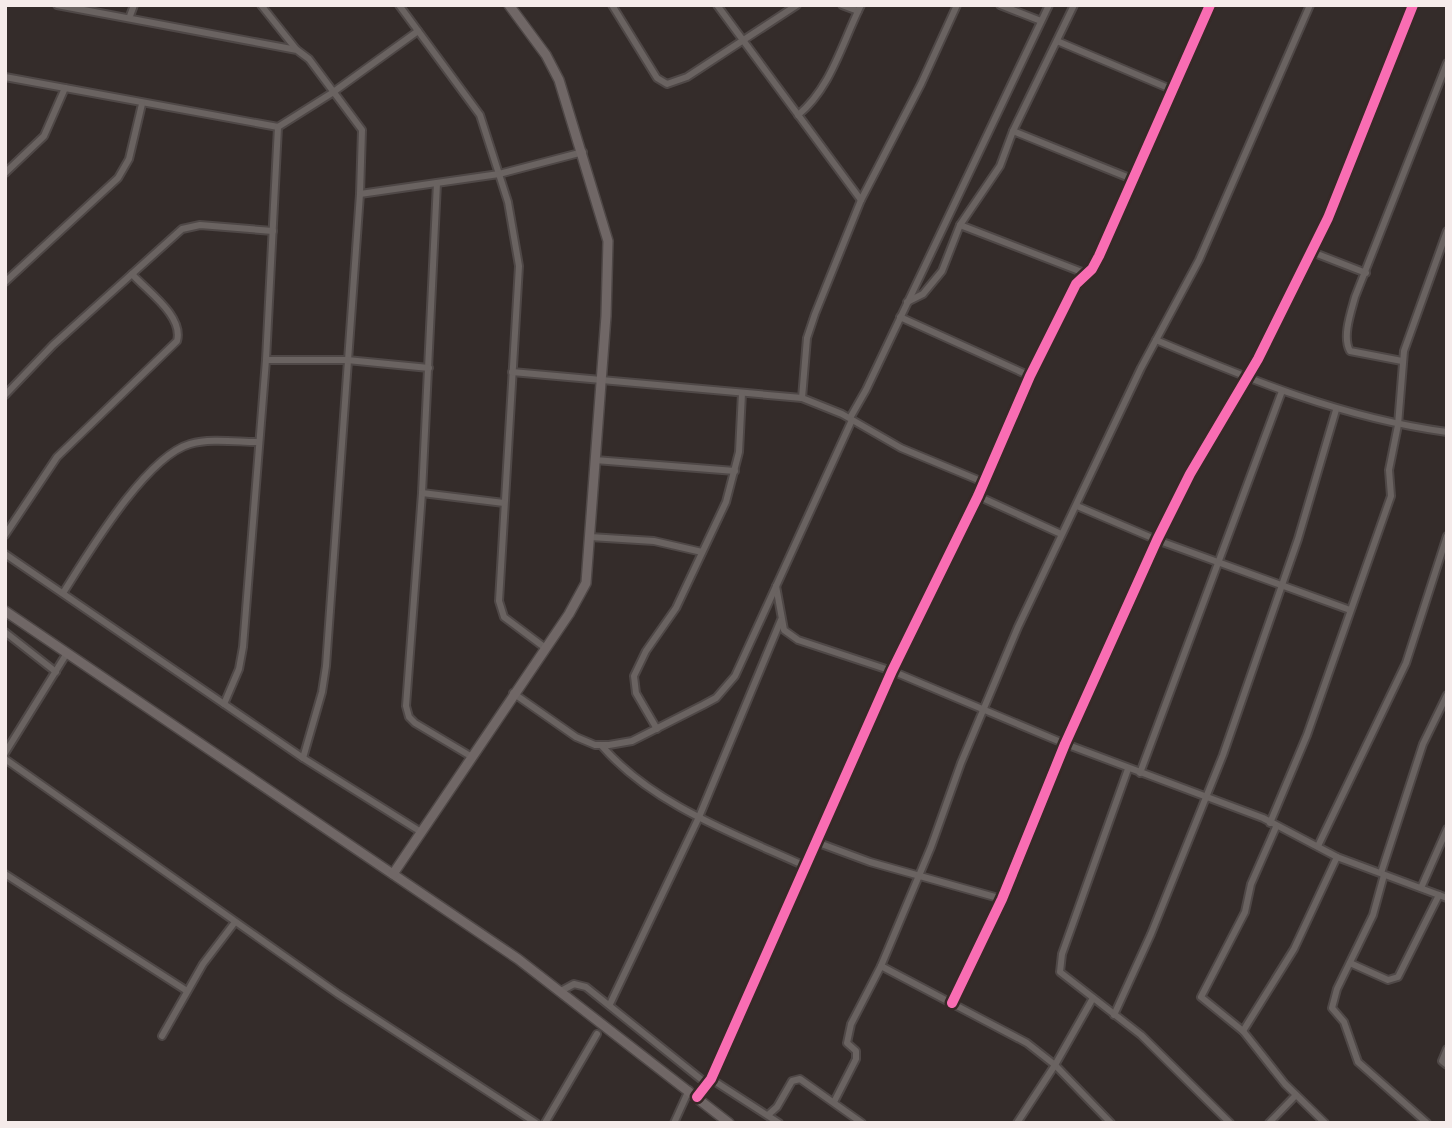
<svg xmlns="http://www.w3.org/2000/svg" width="1452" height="1128" viewBox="0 0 1452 1128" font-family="'Public Sans',sans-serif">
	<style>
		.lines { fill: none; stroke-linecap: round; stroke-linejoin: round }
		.street-casing { stroke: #4f4847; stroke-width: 10 }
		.secondary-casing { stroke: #4f4847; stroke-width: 12 }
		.street { stroke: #6a6361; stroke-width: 6 }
		.secondary { stroke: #706766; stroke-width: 9 }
		.cycleway-casing { stroke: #372927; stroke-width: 15 }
		.cycleway { stroke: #f96db3; stroke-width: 10 }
	</style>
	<rect width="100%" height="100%" fill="#342c2a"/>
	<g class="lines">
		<defs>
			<g id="street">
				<polyline points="57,5 297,50 309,59 362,130 360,194 326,666 322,692 303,758"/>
				<polyline points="261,5 296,49"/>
				<polyline points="399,5 480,115 508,202 519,266 499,601 504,617 544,647"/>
				<polyline points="612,5 657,78 667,84 687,77 797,5"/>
				<polyline points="717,5 861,200"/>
				<polyline points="842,5 858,11"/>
				<polyline points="1000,5 1041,21"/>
				<polyline points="130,16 134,5"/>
				<polyline points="1057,41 1173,90"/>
				<polyline points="5,77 278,127 332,93 418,31"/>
				<path d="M798,115c33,-27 44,-72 63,-110"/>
				<polyline points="1013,131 1132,179"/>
				<polyline points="5,173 44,136 65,88"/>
				<polyline points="437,183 422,493 406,706 409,717 415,723 472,757"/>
				<polyline points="360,194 499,174 583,152"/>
				<polyline points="960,225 1087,274"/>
				<polyline points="1312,252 1366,273"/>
				<polyline points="5,282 118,178 129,159 142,104"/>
				<polyline points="907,302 923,294 942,271 960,225 1000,166 1013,131 1074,5"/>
				<polyline points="900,317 1030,376"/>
				<path d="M1156,340c95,40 187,78 291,92"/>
				<polyline points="266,360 347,360 429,368"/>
				<path d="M1402,361l-52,-10c-8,-14 1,-39 5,-54l92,-234"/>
				<polyline points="512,372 802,398 842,414 901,448 983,482"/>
				<polyline points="5,395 53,345 182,229 200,225 273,231"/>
				<polyline points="802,398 807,338 815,314 861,200 921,84 957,5"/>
				<polyline points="850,418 866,390 1049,5"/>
				<polyline points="595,460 735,471"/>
				<polyline points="422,493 504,503"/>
				<polyline points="978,496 1061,534"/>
				<polyline points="1077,506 1157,540 1350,610"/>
				<path d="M5,535l52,-78 120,-116c7,-25 -30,-50 -45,-67"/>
				<polyline points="590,537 654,541 702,552"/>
				<polyline points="5,554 303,758 421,832"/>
				<polyline points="776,586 784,630 798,640 892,671 1063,743 1263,818 1337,857 1447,898"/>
				<path d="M63,593c25,-39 82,-136 127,-149 20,-6 48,-2 69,-2"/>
				<polyline points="5,632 56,672"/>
				<polyline points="513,693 576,737 595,745 609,745 632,741 703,705 716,698 735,676 852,420"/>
				<polyline points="224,704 239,669 243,647 266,360 278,127"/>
				<polyline points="657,729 636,693 634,676 646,651 676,608 726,502 739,452 742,393"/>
				<path d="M602,746c51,59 133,88 203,120"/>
				<polyline points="5,753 67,653"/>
				<polyline points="5,759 338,994 536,1123"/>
				<polyline points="1128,769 1062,954 1060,972 1141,1035 1230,1123"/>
				<polyline points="1140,773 1282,391"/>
				<polyline points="1270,823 1307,735 1391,496 1389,470 1398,425 1404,351 1447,231"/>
				<polyline points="1276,827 1251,884 1245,912 1201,997 1243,1031 1285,1084 1325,1123"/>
				<polyline points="816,842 870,862 1002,899"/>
				<polyline points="1318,846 1406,663 1447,536"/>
				<polyline points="1381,873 1423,744 1447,695"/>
				<polyline points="5,874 187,991"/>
				<polyline points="1384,875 1373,915 1337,989 1332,1008 1344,1022 1358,1062 1427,1123"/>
				<polyline points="1421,888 1447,829"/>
				<polyline points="1350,963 1388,980 1398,977 1439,895"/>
				<polyline points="881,966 1027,1043 1055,1065 1111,1123"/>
				<polyline points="561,991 574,984 586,987 707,1084"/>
				<polyline points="952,1003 1002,899 1065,744 1157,540 1190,474 1258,359 1328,218 1413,5"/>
				<polyline points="610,1004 699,817 781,620"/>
				<polyline points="1114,1015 1151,934 1223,755 1298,539 1336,410"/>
				<polyline points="1243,1031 1294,949 1337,857"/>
				<polyline points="162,1036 203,964 235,922"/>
				<polyline points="1447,1049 1442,1061 1447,1065"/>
				<polyline points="711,1079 779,1123"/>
				<polyline points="697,1097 711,1079 892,671 978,496 1030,376 1076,284 1092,269 1099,256 1210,5"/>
				<polyline points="834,1102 856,1059 856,1051 847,1043 851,1024 881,966 931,847 961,763 1018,627 1141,368 1199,260 1310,5"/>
				<polyline points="768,1115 777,1107 792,1081 800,1079 862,1123"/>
				<polyline points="545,1123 597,1034"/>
				<polyline points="674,1123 689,1090"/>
				<polyline points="1017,1123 1055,1065 1093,998"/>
				<polyline points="1269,1123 1296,1095"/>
			</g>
			<g id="secondary">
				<polyline points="5,611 518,959 729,1123"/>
				<polyline points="393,874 569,614 586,583 606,316 608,241 559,80 546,55 509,5"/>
			</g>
		</defs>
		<use href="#street" class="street-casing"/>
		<use href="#secondary" class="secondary-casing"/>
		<use href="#street" class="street"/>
		<use href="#secondary" class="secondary"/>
		<defs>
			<g id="cycleway">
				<polyline points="952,1003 1002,899 1065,744 1157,540 1190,474 1258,359 1328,218 1413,5"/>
				<polyline points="697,1097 711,1079 892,671 978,496 1030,376 1076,284 1092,269 1099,256 1210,5"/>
			</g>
		</defs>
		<use href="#cycleway" class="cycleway-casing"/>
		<use href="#cycleway" class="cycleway"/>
	</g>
	<rect width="1452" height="1128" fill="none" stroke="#f5ebea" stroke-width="14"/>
</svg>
